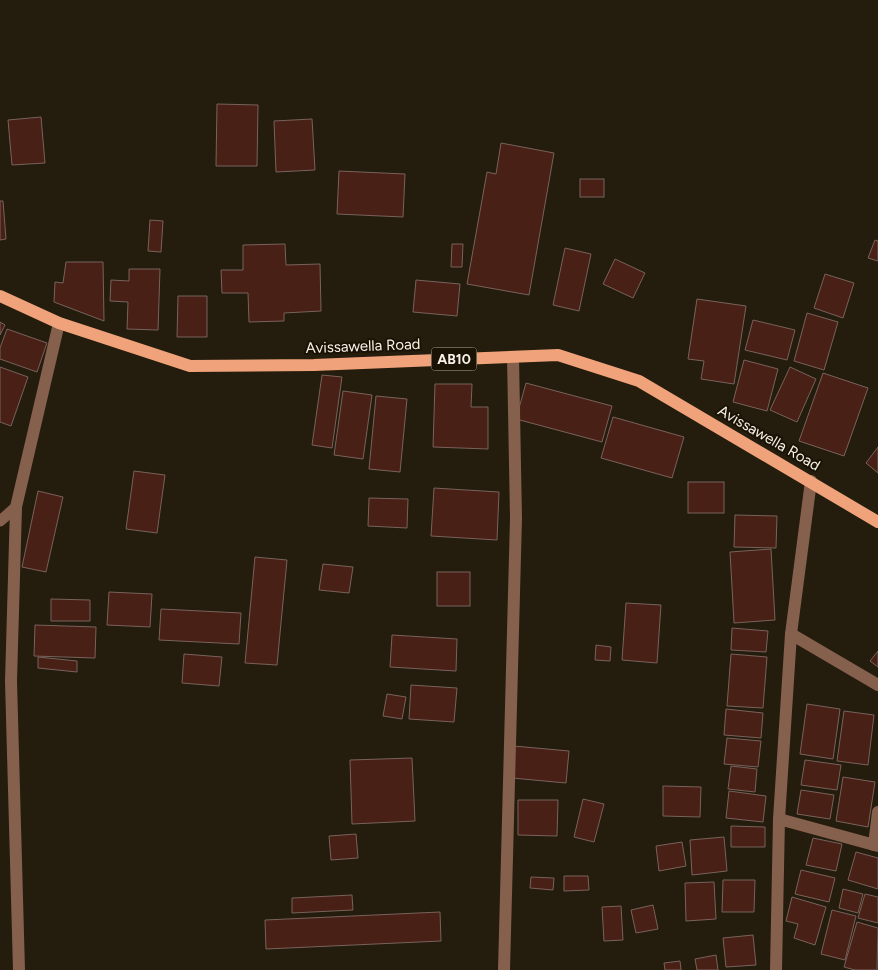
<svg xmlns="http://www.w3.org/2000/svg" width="878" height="970" viewBox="0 0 878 970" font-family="Figtree,sans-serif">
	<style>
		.building { fill: #492016; stroke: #78625c }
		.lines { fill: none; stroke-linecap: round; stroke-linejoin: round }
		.lane { stroke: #85604d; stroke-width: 11 }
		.street { stroke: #85604d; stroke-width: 12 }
		.primary { stroke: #f0a37a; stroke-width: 12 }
		.labels { text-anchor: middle; stroke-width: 4; stroke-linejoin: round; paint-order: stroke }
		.shield { fill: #1a1304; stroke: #b5afa4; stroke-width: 1 }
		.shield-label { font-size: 14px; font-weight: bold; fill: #f7f2e8 }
		.street-label { font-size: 15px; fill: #f7f2e8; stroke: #1a1304 }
	</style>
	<rect width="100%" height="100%" fill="#241c0c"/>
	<g class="building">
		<polygon points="217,104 258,105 257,166 216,166"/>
		<polygon points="41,117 45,163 12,165 8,120"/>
		<polygon points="312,119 315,170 276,172 274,121"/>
		<polygon points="501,143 554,153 529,295 467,284 487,172 496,174"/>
		<polygon points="339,171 405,174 403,217 337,214"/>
		<rect x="580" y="179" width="24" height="18"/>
		<polygon points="0,201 3,201 6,239 0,240"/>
		<polygon points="150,220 163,221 161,252 148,251"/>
		<polygon points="875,240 878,241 878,261 868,258"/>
		<polygon points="285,244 286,265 320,264 321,311 284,313 284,321 249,322 248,293 222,293 221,270 243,270 243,245"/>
		<polygon points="452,244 463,244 462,267 451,267"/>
		<polygon points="565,248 591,254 579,311 553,305"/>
		<polygon points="615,259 645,273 633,298 603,284"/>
		<polygon points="66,262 103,262 104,321 54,302 55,282 63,283"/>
		<polygon points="129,269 160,269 158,330 127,329 128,302 110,301 111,280 129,281"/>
		<polygon points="825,274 854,283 843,318 814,308"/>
		<polygon points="416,280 460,284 457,316 413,312"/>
		<polygon points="178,296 207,296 207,337 177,337"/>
		<polygon points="697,299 746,306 734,384 701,379 704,361 688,359"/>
		<polygon points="807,313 838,322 824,370 794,361"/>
		<polygon points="753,320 795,330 787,360 745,350"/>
		<polygon points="0,322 5,325 0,335"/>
		<polygon points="7,329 47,343 37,372 0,359 0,348"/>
		<polygon points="744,360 778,369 767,411 733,402"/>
		<polygon points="0,367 28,377 11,426 0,422"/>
		<polygon points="790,367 816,379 797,422 770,410"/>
		<polygon points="823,373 868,388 844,456 799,441"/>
		<polygon points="322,375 342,377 332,448 312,445"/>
		<polygon points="526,383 612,406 602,442 516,419"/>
		<polygon points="435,384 472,384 471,407 488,407 488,449 433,447"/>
		<polygon points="343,391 372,395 363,459 334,455"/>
		<polygon points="376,396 407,399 400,472 369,469"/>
		<polygon points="613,417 684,437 672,478 601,458"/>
		<polygon points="878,447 878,473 866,463"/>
		<polygon points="134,471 165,475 157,533 126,529"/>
		<rect x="688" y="482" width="36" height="31"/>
		<polygon points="434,488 499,492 497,540 431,536"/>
		<polygon points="38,491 63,497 46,572 22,567"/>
		<polygon points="369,498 408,499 407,528 368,526"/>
		<polygon points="735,515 777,516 776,548 734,547"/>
		<polygon points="771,549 775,620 734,623 730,552"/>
		<polygon points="255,557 287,560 277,665 245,663"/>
		<polygon points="323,564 353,567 349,593 319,590"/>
		<rect x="437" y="572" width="33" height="34"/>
		<polygon points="109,592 152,594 150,627 107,625"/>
		<polygon points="51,599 90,600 90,621 51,621"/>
		<polygon points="626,603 661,605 657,663 622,660"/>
		<polygon points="161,609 241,613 239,644 159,640"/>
		<polygon points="35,625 96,627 95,658 34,656"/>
		<polygon points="732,628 768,631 766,652 731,650"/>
		<polygon points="392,635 457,639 456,671 390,667"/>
		<polygon points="596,645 611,647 610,661 595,660"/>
		<polygon points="878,651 878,667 870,661"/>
		<polygon points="184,654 222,657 219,686 182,683"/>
		<polygon points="731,654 767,657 763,708 727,706"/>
		<polygon points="38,657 77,661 77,672 38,668"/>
		<polygon points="411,685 457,688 454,722 409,719"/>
		<polygon points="387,694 406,697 402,719 383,716"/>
		<polygon points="807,704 840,709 833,759 800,754"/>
		<polygon points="726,709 763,713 761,738 724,735"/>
		<polygon points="844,711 874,715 868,765 837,761"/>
		<polygon points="727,738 761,741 758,767 724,764"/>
		<polygon points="514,746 569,751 566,783 512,778"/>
		<polygon points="412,758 415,821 352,824 350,760"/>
		<polygon points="805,760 841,765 837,790 801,785"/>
		<polygon points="731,766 757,769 755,792 728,789"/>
		<polygon points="843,777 875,782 868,827 836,821"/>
		<polygon points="663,786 701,787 700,817 663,816"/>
		<polygon points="801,790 834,795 830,819 797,814"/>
		<polygon points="729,791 766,796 763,822 726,818"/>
		<polygon points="583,799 604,804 594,842 574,837"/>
		<polygon points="518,800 558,800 557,836 518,835"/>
		<polygon points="731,826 765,827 765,847 731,847"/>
		<polygon points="356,834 358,858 331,860 329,836"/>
		<polygon points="724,837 727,871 692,875 690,840"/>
		<polygon points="813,838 842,844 836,871 806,865"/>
		<polygon points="682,842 686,866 659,871 656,846"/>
		<polygon points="856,852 878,858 878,889 848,880"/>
		<polygon points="801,870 835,878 829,902 795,894"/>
		<polygon points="564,876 588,876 589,890 564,891"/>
		<polygon points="531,877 554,878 553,890 530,888"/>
		<polygon points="723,880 755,880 754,912 722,912"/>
		<polygon points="714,882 716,919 686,921 685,883"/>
		<polygon points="843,889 863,894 858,913 839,908"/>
		<polygon points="865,894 878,897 878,923 858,918"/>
		<polygon points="352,895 353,910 292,913 292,898"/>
		<polygon points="792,897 826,907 815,945 794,938 798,924 786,921"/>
		<polygon points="653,905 658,929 636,933 631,910"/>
		<polygon points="621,906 623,940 604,941 602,907"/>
		<polygon points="832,910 856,916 845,960 821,954"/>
		<polygon points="440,912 441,941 266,949 265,920"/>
		<polygon points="857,922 878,928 877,970 855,970 844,967"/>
		<polygon points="753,935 756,965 726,967 723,938"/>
		<polygon points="716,955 718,970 697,970 695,959"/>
		<polygon points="680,961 681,970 665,970 664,963"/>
	</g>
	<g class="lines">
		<polyline class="lane" points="0,521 16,507"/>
		<g class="street">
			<polyline points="791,634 878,685"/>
			<polyline points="779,819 878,846"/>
			<polyline points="874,845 878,812"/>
			<polyline points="19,970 11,681 16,507 59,323"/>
			<polyline points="504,970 516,518 513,357"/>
			<polyline points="776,970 779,819 791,634 811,481"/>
		</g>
		<polyline class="primary" points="0,296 59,323 190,366 314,365 558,355 639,381 878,522"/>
	</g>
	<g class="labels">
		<rect class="shield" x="431.5" y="347.5" width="45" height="23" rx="4"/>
		<g class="shield-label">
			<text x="454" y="364">AB10</text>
		</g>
		<g class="street-label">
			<text transform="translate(363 346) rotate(-2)" y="5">Avissawella Road</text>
			<text transform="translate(769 438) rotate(30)" y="5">Avissawella Road</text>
		</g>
	</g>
</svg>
